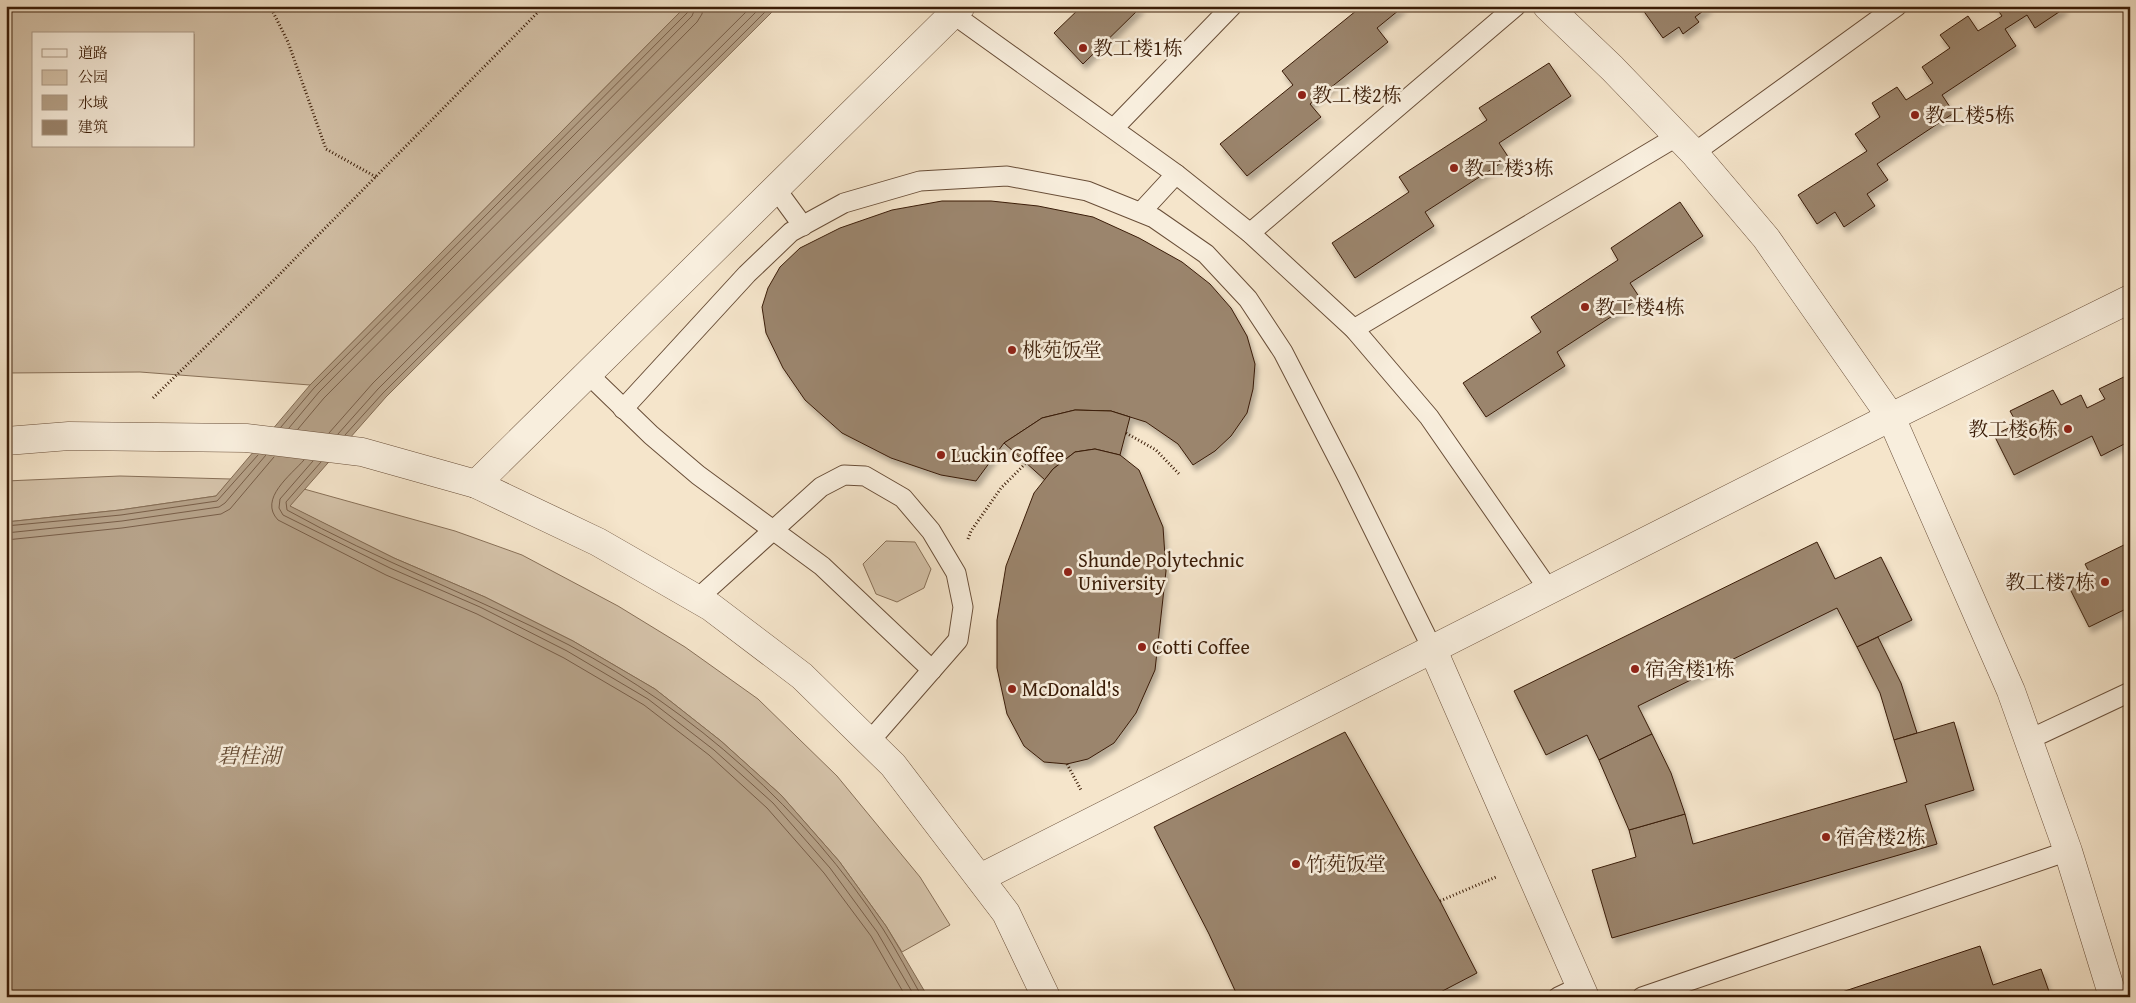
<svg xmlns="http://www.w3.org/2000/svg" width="2136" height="1003" viewBox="0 0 2136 1003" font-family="'Gentium Book Plus','Noto Serif SC',serif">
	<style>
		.green { fill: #d5c3aa; stroke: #887058; fill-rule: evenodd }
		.water { fill: #b5a188; stroke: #846c54 }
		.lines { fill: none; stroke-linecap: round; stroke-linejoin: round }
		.shore { stroke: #785e48; stroke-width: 1 }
		.building { fill: #9b856d; stroke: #3a1c07; filter: url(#shadow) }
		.lane-casing { stroke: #694e38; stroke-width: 21 }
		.street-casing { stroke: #694e38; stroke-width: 29 }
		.path { stroke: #3a1c07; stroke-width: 3; stroke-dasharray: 1 2.5; stroke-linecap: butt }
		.lane { stroke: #f8eedd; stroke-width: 19 }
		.street { stroke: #f8eedd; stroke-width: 28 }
		.poi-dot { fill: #8f2418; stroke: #f8eedd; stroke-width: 2 }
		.labels { text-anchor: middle; stroke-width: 5; stroke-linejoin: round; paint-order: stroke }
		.poi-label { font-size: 20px; fill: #3a1c07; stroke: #f8eedd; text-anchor: start }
		.water-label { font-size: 21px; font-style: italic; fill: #654b34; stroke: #f8eedd }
	</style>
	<defs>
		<filter id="shadow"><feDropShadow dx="3" dy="5.5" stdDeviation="2.5" flood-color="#0004"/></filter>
	</defs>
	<rect width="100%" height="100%" fill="#f5e5cb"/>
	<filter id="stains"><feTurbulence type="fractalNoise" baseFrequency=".004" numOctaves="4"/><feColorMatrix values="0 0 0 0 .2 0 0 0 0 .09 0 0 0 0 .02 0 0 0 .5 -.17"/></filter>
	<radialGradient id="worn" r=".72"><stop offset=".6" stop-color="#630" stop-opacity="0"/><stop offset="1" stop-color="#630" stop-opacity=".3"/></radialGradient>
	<g class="green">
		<path d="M6,6h680l-376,379 -170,-13 -134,1zM34,34h160v112h-160z"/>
		<polygon points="120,476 231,479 216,496 120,510 6,522 6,481"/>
		<polygon points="304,489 455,531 522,555 618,606 685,647 758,699 837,776 920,877 950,925 902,952 886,926 839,861 781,795 721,741 655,689 573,641 485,597 394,558 289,506"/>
		<polygon points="886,541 915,542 931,569 924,588 897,602 876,594 863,564"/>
	</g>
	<polygon class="water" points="686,6 778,6 386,397 290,506 394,558 485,597 573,641 655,689 721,741 781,795 839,861 886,926 928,997 6,997 6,522 120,510 216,496 310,385"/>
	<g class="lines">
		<g class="shore">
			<polyline points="281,427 314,388 688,12 689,6"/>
			<polyline points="289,428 319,392 692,16 696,6"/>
			<polyline points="298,429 324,398 697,22 702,14 703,6"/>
			<polyline points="329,433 373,383 752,6"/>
			<polyline points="338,434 378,389 762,6"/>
			<polyline points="345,435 383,393 771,6"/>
			<path d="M304,460c-13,15 -46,39 -26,60l108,55 91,39 87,44 80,47 65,50 58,53 57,65 47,63 35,61"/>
			<polyline points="313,461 280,499 279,508 283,515 390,568 480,607 567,651 648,699 714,750 773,803 830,868 877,932 915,997"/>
			<path d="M321,462l-35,40 1,8c91,51 190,87 282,135 125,66 237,166 314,284 14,22 26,45 39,68"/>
			<polyline points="6,526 121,515 217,501 258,455"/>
			<polyline points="6,533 122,521 219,507 225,503 266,455"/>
			<polyline points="6,540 122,528 221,514 230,509 274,457"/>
		</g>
	</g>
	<g class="building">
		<polygon points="1082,6 1142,6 1083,64 1054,33"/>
		<polygon points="1362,6 1404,6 1377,28 1388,42 1310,104 1321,117 1247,176 1220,144 1293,85 1282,71"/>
		<polygon points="1640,6 1710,6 1695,17 1699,22 1683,34 1679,27 1663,38"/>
		<polygon points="1995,6 2064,6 2065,8 2035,28 2027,15 2005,29 2016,46 1942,95 1954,113 1877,164 1888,180 1867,194 1875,206 1844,227 1835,212 1817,224 1798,195 1867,151 1855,134 1880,117 1872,103 1897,87 1906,100 1933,83 1922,67 1950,48 1940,35 1968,16 1978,31 2002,16"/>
		<polygon points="1549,63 1571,96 1499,143 1509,158 1425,212 1434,226 1355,278 1332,243 1409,192 1399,177 1487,120 1479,108"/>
		<polygon points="942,201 991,201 1038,206 1093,217 1139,238 1182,262 1210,284 1231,308 1247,336 1255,364 1253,389 1247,413 1231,436 1215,451 1193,465 1178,444 1146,422 1111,411 1075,410 1042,418 1004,443 976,481 941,475 891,458 842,433 805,400 783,368 766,333 762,307 768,288 780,267 800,248 840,228 892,210"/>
		<polygon points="1680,202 1703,236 1630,283 1640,298 1557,352 1565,366 1486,417 1463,383 1541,332 1531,317 1618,260 1611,248"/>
		<polygon points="2130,374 2130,441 2101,456 2092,436 2014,475 1994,435 2017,424 2010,411 2053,390 2061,405 2081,395 2087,408 2105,399 2099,389"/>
		<polygon points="1075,410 1111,411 1130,417 1120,455 1095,449 1075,452 1053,469 1045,480 1004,443 1042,418"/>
		<polygon points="1095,449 1120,455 1139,470 1163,527 1166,571 1155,670 1136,713 1114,743 1088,759 1067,764 1044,762 1024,746 1007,714 997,668 997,620 1006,566 1034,493 1053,469 1075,452"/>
		<polygon points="1817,542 1835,579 1881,557 1912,620 1857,647 1837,608 1638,706 1652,734 1599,760 1587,735 1546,755 1514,691"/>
		<polygon points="2128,543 2130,607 2089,627 2069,587 2091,576 2085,564"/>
		<polygon points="1878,637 1901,683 1917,733 1894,740 1880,693 1857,647"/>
		<polygon points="1954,722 1974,790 1925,805 1937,844 1612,938 1592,870 1636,857 1629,830 1685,814 1693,844 1907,782 1894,740"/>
		<polygon points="1345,732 1440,901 1477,973 1431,997 1238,997 1209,934 1154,827"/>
		<polygon points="1652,734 1671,773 1685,814 1629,830 1599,760"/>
		<polygon points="1980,946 1993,985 2041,969 2051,997 1827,997"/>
	</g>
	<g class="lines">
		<defs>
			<g id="lane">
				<polyline points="953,14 1176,174 1250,233 1354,329 1429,417 1549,590"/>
				<polyline points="1114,128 1232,6"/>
				<polyline points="1694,153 1897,6"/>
				<polyline points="776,189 803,226"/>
				<polyline points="1141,212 1176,174"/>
				<polyline points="1250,233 1516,6"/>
				<polyline points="1354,329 1676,137"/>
				<polyline points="588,374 651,435 698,475 822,566 932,670"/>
				<polyline points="623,409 747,274 791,232 844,203 920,181 1007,176 1087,191 1154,218 1206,254 1248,299 1283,352 1348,478 1433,650"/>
				<polyline points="697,599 821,487 844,475 865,476 903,498 931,531 956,573 963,607 958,640 869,742"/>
				<polyline points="2028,740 2130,692"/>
				<polyline points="1558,997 1581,986"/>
				<polyline points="1642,997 2068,851"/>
			</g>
			<g id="street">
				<polyline points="1547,6 1612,68 1694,153 1766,238 1891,417 2011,691 2068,851 2113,997"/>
				<polyline points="6,441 69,436 246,438 362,452 476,484 598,542 711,607 802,676 893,765 1006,913 1046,997"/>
				<polyline points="476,484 961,6"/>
				<polyline points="1433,650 1585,997"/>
				<polyline points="980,878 1891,417 2130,299"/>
			</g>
		</defs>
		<use href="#lane" class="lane-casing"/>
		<use href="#street" class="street-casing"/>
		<g class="path">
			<polyline points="270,6 288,42 326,149 376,177"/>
			<polyline points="153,398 275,279 544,6"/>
			<polyline points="1126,433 1156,450 1180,475"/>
			<polyline points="968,539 971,531 1001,488 1026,463"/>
			<polyline points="1067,764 1081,790"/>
			<polyline points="1440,901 1496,877"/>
		</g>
		<use href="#lane" class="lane"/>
		<use href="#street" class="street"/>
	</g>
	<g class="poi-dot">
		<circle cx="1083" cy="48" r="5"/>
		<circle cx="1302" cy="95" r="5"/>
		<circle cx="1915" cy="115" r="5"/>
		<circle cx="1454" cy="168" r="5"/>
		<circle cx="1585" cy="307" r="5"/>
		<circle cx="1012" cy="350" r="5"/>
		<circle cx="2068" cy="429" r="5"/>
		<circle cx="941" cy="455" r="5"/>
		<circle cx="1068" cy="572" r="5"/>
		<circle cx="2105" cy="582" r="5"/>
		<circle cx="1142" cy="647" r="5"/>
		<circle cx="1635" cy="669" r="5"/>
		<circle cx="1012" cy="689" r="5"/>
		<circle cx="1826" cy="837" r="5"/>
		<circle cx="1296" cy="864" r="5"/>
	</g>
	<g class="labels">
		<g class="poi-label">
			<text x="1093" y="55">教工楼1栋</text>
			<text x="1312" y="102">教工楼2栋</text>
			<text x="1925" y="122">教工楼5栋</text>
			<text x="1464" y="175">教工楼3栋</text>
			<text x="1595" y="314">教工楼4栋</text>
			<text x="1022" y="357">桃苑饭堂</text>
			<text x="2058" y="436" text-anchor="end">教工楼6栋</text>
			<text x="951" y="462">Luckin Coffee</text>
			<text x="1078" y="567">Shunde Polytechnic<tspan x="1078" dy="23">University</tspan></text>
			<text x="2095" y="589" text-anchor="end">教工楼7栋</text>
			<text x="1152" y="654">Cotti Coffee</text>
			<text x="1645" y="676">宿舍楼1栋</text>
			<text x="1022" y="696">McDonald's</text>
			<text x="1836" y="844">宿舍楼2栋</text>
			<text x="1306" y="871">竹苑饭堂</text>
		</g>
		<g class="water-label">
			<text x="249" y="763">碧桂湖</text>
		</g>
	</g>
	<rect width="2136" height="1003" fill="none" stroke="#f5e5cb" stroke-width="25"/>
	<rect x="8" y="8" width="2121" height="988" fill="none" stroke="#3a1c07" stroke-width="2.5"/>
	<rect x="12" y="12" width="2111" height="978" fill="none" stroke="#3a1c07"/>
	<rect x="32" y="32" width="162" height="115" fill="#f8eedd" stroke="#ac9a87"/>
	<rect x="42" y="49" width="25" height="8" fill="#f8eedd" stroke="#ac9a87"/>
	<text x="78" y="58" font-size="15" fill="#3a1c07">道路</text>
	<rect x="42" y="70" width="25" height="15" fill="#d5c3aa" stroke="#ac9a87"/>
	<text x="78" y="82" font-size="15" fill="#3a1c07">公园</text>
	<rect x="42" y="95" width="25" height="15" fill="#b5a188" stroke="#ac9a87"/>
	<text x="78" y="108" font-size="15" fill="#3a1c07">水域</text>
	<rect x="42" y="120" width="25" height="15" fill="#9b856d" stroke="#ac9a87"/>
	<text x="78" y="132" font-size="15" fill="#3a1c07">建筑</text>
	<rect width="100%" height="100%" filter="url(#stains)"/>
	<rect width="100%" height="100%" fill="url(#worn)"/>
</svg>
